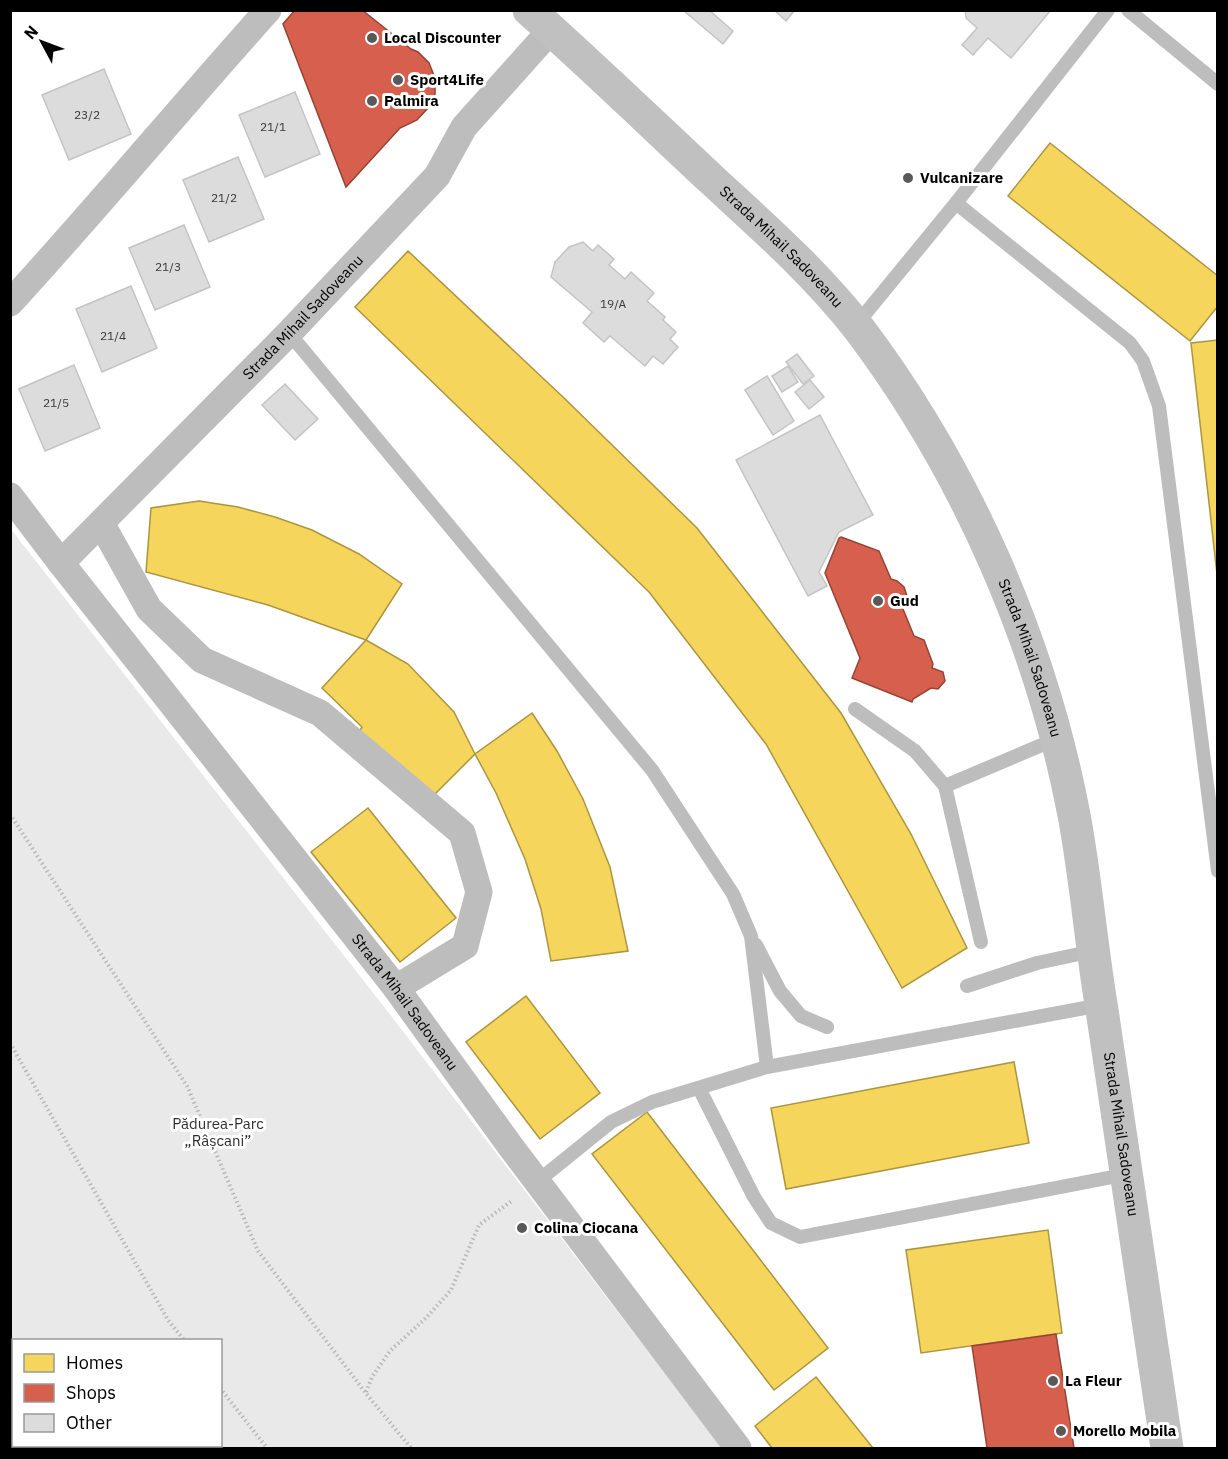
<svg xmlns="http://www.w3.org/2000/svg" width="1228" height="1459" viewBox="0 0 1228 1459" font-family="'IBM Plex Sans',sans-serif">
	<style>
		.green { fill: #e9e9e9; fill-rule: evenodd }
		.homes { fill: #f6d55c; stroke: #ac9540; stroke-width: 1.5 }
		.shops { fill: #d6604d; stroke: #964336; stroke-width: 1.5 }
		.building { fill: #dcdcdc; stroke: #c4c4c4; stroke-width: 1.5 }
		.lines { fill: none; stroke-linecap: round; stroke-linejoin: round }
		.path { stroke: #b8b8b8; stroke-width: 4; stroke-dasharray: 1.5 3; stroke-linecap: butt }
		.lane { stroke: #bdbdbd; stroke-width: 14 }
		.street { stroke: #bdbdbd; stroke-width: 27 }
		.secondary { stroke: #c0c0c0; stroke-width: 33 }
		.poi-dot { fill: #595959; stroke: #fff; stroke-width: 2 }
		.labels { text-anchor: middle; stroke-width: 6; stroke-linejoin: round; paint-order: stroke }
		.number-label { font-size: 12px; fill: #373737 }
		.poi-label { font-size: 15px; font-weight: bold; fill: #000; stroke: #fff; text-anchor: start }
		.street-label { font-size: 15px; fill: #000; stroke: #fff }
		.park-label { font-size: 15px; fill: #2e2e2e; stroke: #fff }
	</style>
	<rect width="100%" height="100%" fill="#fff"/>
	<path class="green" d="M10,528l385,493 327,427h-711zM14,1340h206v106h-206z"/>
	<g class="homes">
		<polygon points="1050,143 1218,276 1218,306 1190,341 1008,196"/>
		<polygon points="408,251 564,398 697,528 841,713 911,834 967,948 902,988 766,744 649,592 355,307"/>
		<polygon points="1218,340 1218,583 1191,343"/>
		<polygon points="199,501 238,507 275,517 312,530 359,554 402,584 366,640 268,605 146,572 151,508"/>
		<polygon points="366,640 408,664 454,712 475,754 432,797 356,737 362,727 322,688"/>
		<polygon points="532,713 557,751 583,799 610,867 628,951 551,961 541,909 525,859 496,793 475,754"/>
		<polygon points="368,808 456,918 400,962 311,852"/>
		<polygon points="526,996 600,1093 540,1139 466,1042"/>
		<polygon points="1014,1062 1029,1143 786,1189 771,1108"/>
		<polygon points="647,1112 828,1348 774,1390 592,1154"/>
		<polygon points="1048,1230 1062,1333 921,1353 906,1250"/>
		<polygon points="816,1377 873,1448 772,1448 755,1426"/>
	</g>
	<g class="shops">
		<polygon points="295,10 362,10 411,49 418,52 429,63 435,78 435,94 428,108 417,120 400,128 346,187 283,24"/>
		<polygon points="841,537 879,551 891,579 897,581 904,587 907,596 903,609 914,636 924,640 933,664 932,668 943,672 945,681 938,689 931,688 913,699 912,702 852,678 860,658 825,573 839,538"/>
		<polygon points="1056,1334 1074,1448 987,1448 972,1346"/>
	</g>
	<g class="building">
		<polygon points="683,10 709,10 733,31 723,44"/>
		<polygon points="774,10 795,10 786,21"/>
		<polygon points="965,10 1051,10 1011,58 988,38 973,55 962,45 977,28 966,18"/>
		<polygon points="104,69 131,134 69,160 42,95"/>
		<polygon points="295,92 320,154 265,177 239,115"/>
		<polygon points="238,157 264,219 209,242 183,180"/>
		<polygon points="184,225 210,287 155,310 129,248"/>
		<polygon points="583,242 593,251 598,245 614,259 609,265 625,279 631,272 654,293 647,301 665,317 663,320 676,332 670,339 678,347 663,364 653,356 645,366 610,336 604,342 583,323 592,312 551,277 555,262 569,247"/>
		<polygon points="131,286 157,348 102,372 76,309"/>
		<polygon points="797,354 814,376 803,384 786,362"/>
		<polygon points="74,365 100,428 45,451 19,389"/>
		<polygon points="788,366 798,382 782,392 772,376"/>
		<polygon points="767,376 794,421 773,435 745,390"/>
		<polygon points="810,380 824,397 809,409 795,392"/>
		<polygon points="285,384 318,419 295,440 262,405"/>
		<polygon points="820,415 873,515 839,532 819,572 827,586 808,596 736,460"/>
	</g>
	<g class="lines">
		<g class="path">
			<polyline points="10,814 187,1086 258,1251 368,1396 411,1448"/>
			<polyline points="10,1043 168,1320 184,1340"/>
			<polyline points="10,1354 14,1353"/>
			<polyline points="220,1388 267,1448"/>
			<polyline points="366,1392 372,1377 390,1351 427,1317 451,1290 479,1225 513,1200"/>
		</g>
		<g class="lane">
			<polyline points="1128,10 1218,84"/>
			<polyline points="956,203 1130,343 1143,361 1159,406 1218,871"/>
			<polyline points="856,325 956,203 1108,10"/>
			<polyline points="289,333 652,770 733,894 751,936 767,1067"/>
			<polyline points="855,709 915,751 945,786"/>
			<polyline points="981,942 945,786 1056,739"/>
			<polyline points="756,945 780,991 801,1016 827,1027"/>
			<polyline points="967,986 1037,963 1093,951"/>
			<polyline points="699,1088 754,1197 771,1223 800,1237 1128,1174"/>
			<polyline points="538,1181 611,1122 652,1102 767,1067 1101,1005"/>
		</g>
		<g class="street">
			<path d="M10,303c88,-96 171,-196 258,-293"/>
			<path id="s1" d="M10,496l51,67 335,425 115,159 227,301"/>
			<polyline points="101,523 149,609 202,660 320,713 462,833 479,892 465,946 396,988"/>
			<path id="s2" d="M61,563l228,-230 148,-157 27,-49 87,-97"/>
		</g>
		<path class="secondary" id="s3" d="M529,10c62,55 121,112 181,168 52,48 107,96 150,152 106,141 181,312 214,485 12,64 17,130 28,195 23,146 44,292 65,438"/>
	</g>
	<g class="poi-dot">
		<circle cx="372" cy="38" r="6"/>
		<circle cx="398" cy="80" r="6"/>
		<circle cx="372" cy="101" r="6"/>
		<circle cx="908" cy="178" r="6"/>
		<circle cx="878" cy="601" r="6"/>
		<circle cx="522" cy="1228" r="6"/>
		<circle cx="1053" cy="1381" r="6"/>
		<circle cx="1061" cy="1431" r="6"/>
	</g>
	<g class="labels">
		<g class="number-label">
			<text x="87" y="119">23/2</text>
			<text x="273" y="131">21/1</text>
			<text x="224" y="202">21/2</text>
			<text x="168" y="271">21/3</text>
			<text x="613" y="308">19/A</text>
			<text x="113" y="340">21/4</text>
			<text x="56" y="407">21/5</text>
		</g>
		<g class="poi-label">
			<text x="384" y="43">Local Discounter</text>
			<text x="410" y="85">Sport4Life</text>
			<text x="384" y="106">Palmira</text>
			<text x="920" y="183">Vulcanizare</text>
			<text x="890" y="606">Gud</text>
			<text x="534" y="1233">Colina Ciocana</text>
			<text x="1065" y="1386">La Fleur</text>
			<text x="1073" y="1436">Morello Mobila</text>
		</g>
		<g class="street-label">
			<text dy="5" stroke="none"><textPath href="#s3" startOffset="346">Strada Mihail Sadoveanu</textPath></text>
			<text dy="5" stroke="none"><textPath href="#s2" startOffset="345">Strada Mihail Sadoveanu</textPath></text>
			<text dy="5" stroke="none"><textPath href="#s3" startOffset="832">Strada Mihail Sadoveanu</textPath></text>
			<text dy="5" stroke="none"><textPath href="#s1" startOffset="642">Strada Mihail Sadoveanu</textPath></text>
			<text dy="5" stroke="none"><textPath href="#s3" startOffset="1318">Strada Mihail Sadoveanu</textPath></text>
		</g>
		<g class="park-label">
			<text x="218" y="1129">Pădurea-Parc<tspan x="218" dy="17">„Râșcani”</tspan></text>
		</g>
	</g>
	<rect width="1228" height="1459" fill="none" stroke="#000000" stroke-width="24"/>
	<rect x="12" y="1339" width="210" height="108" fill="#ffffff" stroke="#999999" stroke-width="1.5"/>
	<rect x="24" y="1354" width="30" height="18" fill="#f6d55c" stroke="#999999" stroke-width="1.5"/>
	<text x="66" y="1369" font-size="18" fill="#000000">Homes</text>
	<rect x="24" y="1384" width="30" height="18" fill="#d6604d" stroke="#999999" stroke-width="1.5"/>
	<text x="66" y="1399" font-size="18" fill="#000000">Shops</text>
	<rect x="24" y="1414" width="30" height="18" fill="#dcdcdc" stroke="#999999" stroke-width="1.5"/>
	<text x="66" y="1429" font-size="18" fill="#000000">Other</text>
	<g transform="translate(42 42) rotate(311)" stroke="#ffffff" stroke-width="4.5" paint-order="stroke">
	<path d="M0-4.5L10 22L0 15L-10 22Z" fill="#000000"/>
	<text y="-9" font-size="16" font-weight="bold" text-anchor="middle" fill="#000000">N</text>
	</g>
</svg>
